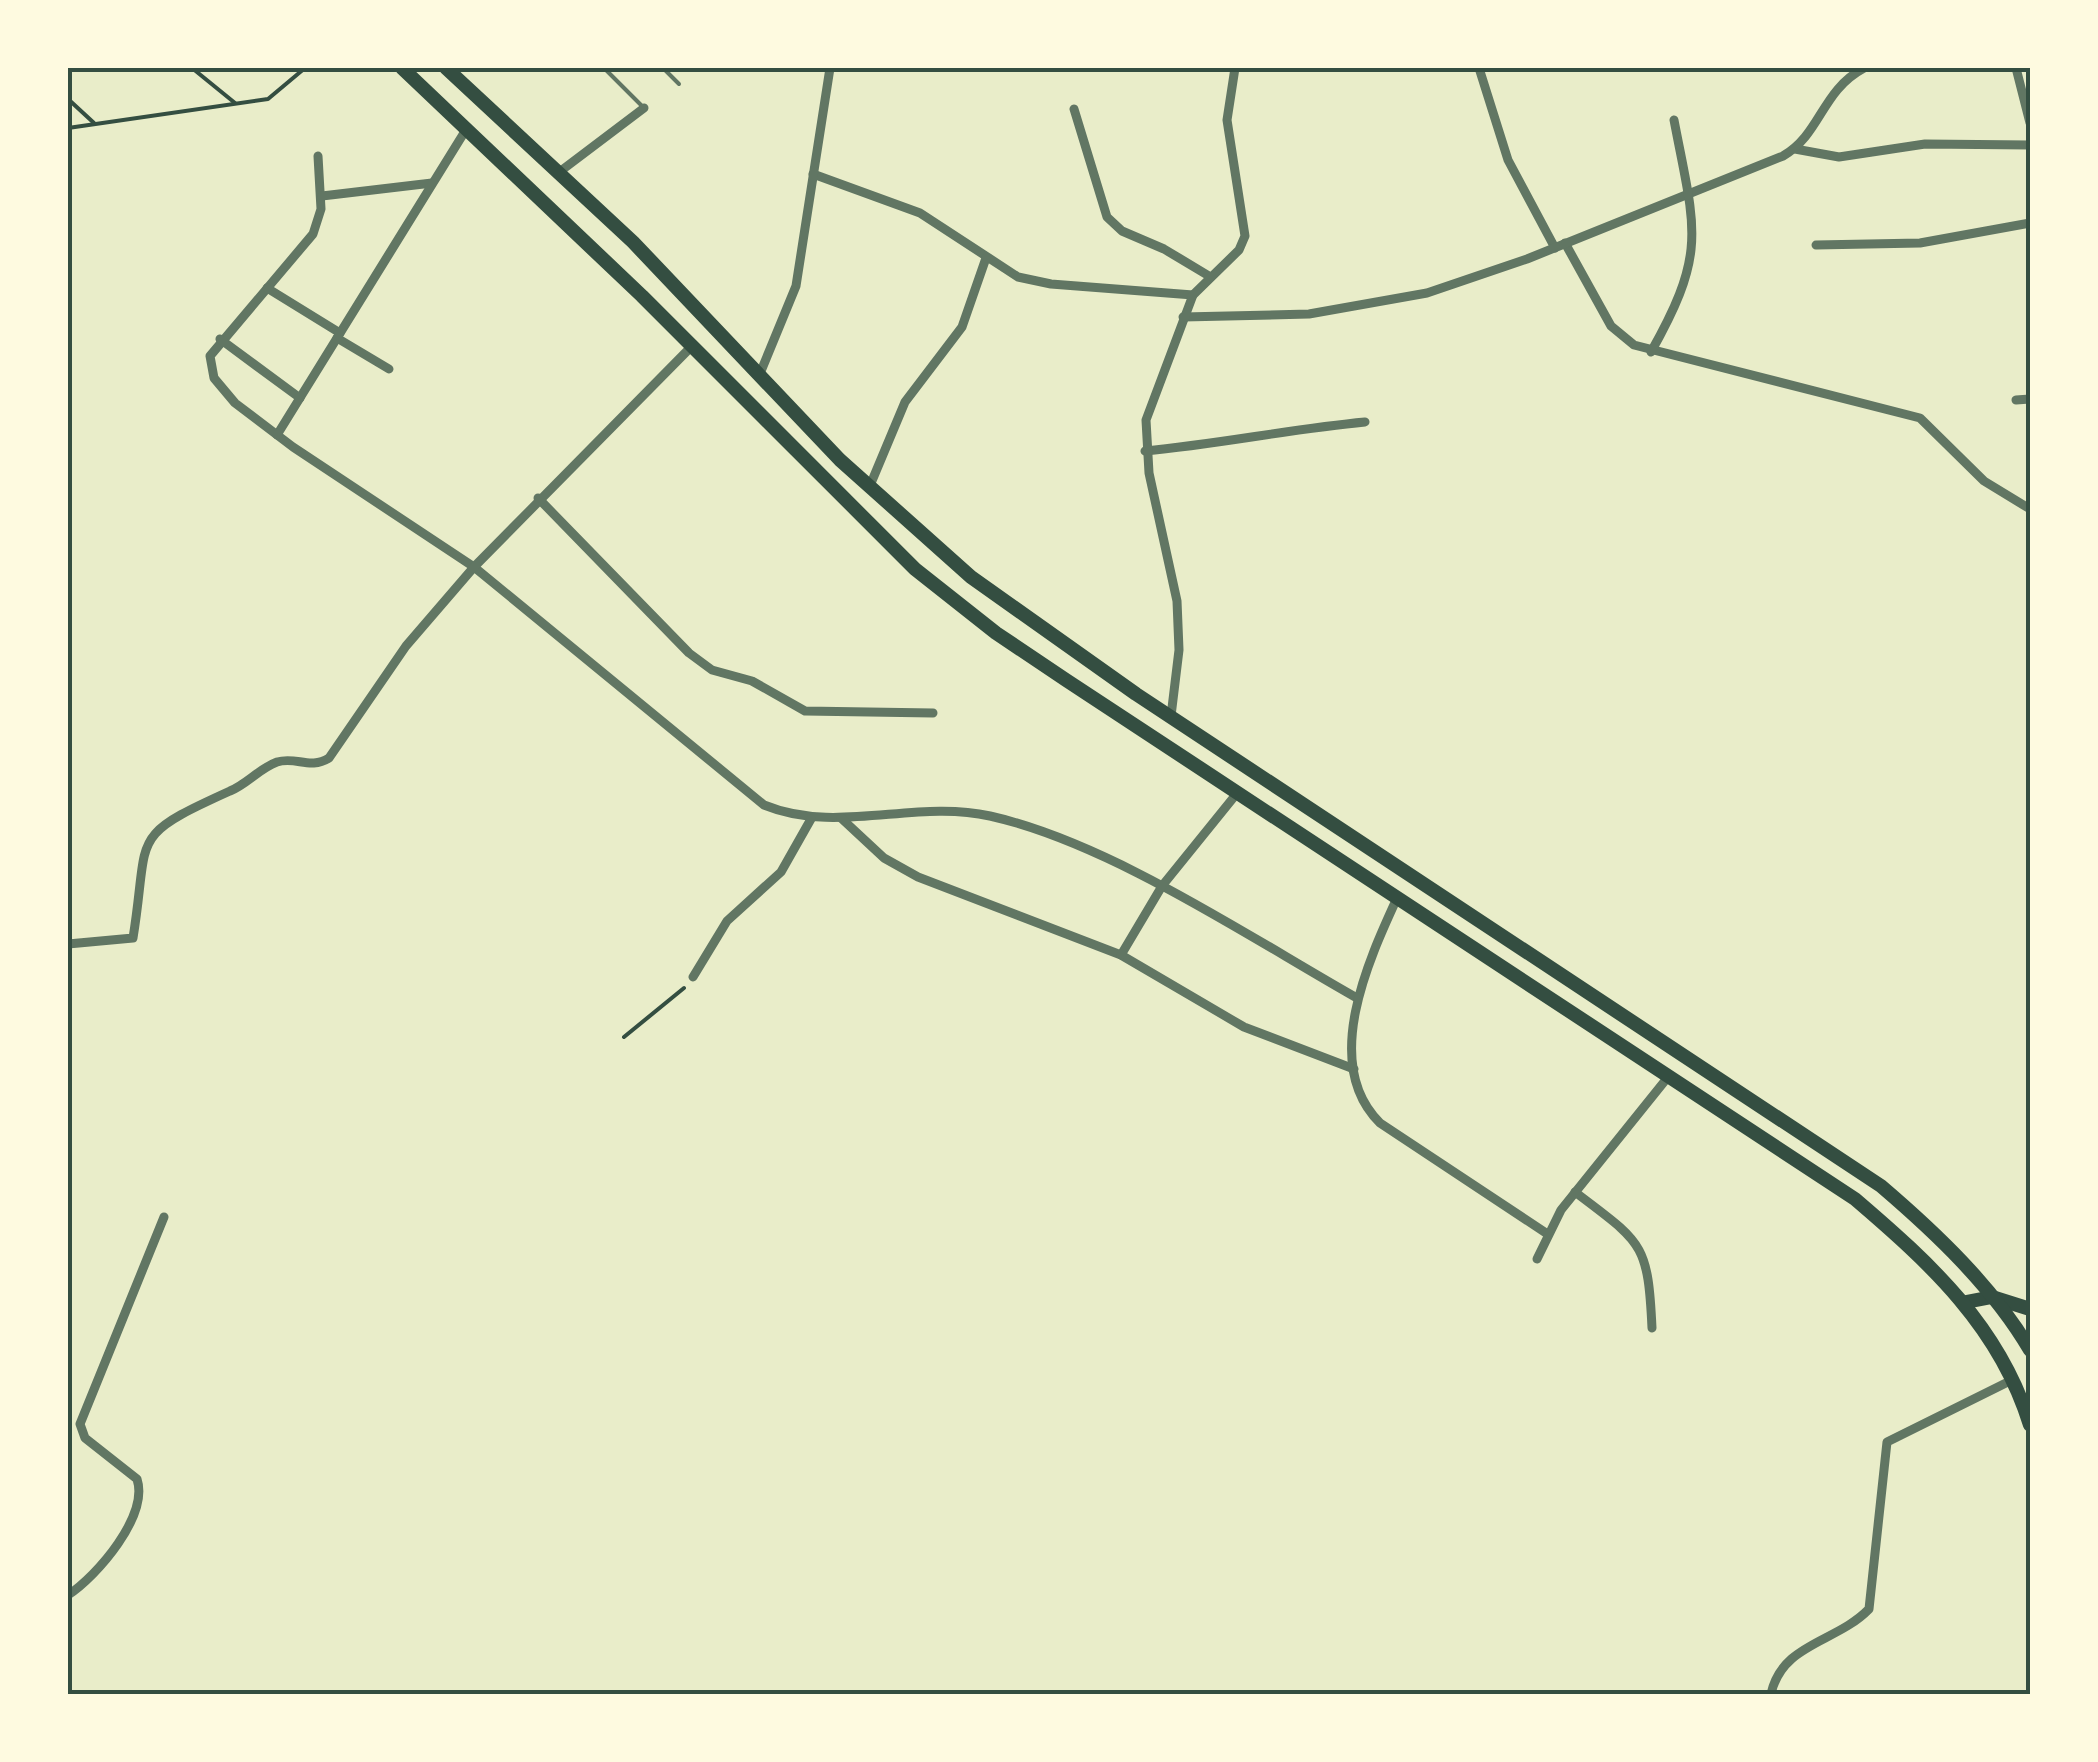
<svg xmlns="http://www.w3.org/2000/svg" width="2098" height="1762" viewBox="0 0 2098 1762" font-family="'Titillium Web',sans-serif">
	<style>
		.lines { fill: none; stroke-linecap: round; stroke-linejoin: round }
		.path { stroke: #344e41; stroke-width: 4 }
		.service { stroke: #617663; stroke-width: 4 }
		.minor { stroke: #617663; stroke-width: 9 }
		.primary { stroke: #344e41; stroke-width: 14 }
		.trunk { stroke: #344e41; stroke-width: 14 }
		.neatline { fill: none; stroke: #344e41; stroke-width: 4 }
	</style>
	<rect width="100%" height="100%" fill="#e9edc9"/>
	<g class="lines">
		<g class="path">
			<polyline points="192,68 235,103"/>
			<polyline points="68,99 94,123"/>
			<polyline points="68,128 268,99 305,68"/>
			<polyline points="624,1037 684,988"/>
		</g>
		<g class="service">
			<polyline points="604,68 643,107"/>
			<polyline points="663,68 679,84"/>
		</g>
		<g class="minor">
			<polyline points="1479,68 1508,160 1555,248"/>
			<polyline points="2016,68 2030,123"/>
			<polyline points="1074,109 1107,217 1122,231 1164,249 1209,276"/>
			<polyline points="1795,149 1839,157 1925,144 2030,145"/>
			<path d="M318,156l3,53 -8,25 -103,122 4,22 21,25 58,44 181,120 290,238c73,30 151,-6 226,11 120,27 259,121 367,182"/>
			<polyline points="558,173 644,108"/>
			<polyline points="813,174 920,213 1018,277 1051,284 1193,295"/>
			<polyline points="322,196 432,183"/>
			<polyline points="1565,243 1611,326 1634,345 1920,418 1984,481 2030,509"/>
			<polyline points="1816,245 1920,243 2030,223"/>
			<polyline points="267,288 340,333"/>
			<path d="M1183,317l126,-3 118,-21 100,-34 256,-103c38,-22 38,-65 81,-88"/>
			<polyline points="337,338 389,369"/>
			<polyline points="220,339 300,398"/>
			<path d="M1651,352c57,-101 44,-122 23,-232"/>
			<polyline points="759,376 796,286 830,68"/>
			<polyline points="2016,400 2030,399"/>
			<polyline points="277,435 467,128"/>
			<path d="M1145,451c74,-7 146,-22 220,-29"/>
			<polyline points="869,488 905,402 962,327 986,258"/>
			<polyline points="538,498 689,653 712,670 752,681 805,711 933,713"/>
			<polyline points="1171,716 1179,650 1177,601 1149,473 1146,420 1193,295 1239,250 1245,236 1227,120 1235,68"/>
			<polyline points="841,818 884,858 918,877 1121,955 1244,1027 1354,1069"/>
			<path d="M1398,896c-29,63 -78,168 -18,227l166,110"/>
			<path d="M68,944l65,-6c17,-104 -7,-100 97,-147 17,-7 30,-23 47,-29 19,-6 33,8 52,-4l77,-112 68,-79 218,-221"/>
			<polyline points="1121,955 1162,886 1238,792"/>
			<polyline points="693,977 727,921 781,872 811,819"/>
			<path d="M1575,1192c67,51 73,50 77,136"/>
			<polyline points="1537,1259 1561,1210 1668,1077"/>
			<path d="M68,1595c29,-19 81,-79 69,-116l-52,-41 -5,-14 84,-207"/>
			<path d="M1771,1694c11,-51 65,-51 98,-85l18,-167 127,-63"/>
		</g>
		<polyline class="primary" points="1966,1302 1992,1297 2030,1309"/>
		<g class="trunk">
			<path d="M402,68l240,228 273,273 81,64 70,47 789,519c76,65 145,128 175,226"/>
			<path d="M446,68l187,174 207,218 131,117 165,117 745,492c55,47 112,101 149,164"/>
		</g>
	</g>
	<rect width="2098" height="1762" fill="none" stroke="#fefae0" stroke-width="140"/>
	<rect x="70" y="70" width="1958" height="1622" class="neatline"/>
</svg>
